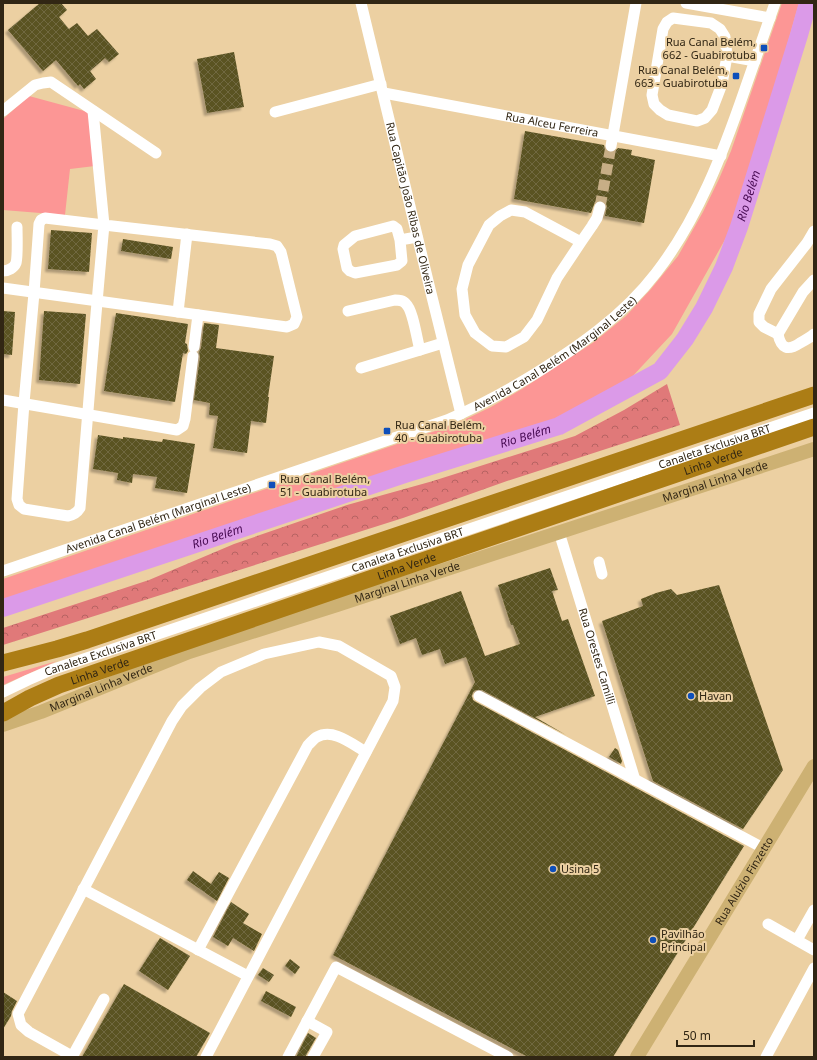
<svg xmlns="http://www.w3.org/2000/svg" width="817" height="1060" viewBox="0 0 817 1060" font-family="'Noto Sans',sans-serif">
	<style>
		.green { fill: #fc9695 }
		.forest { fill: url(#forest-crowns) }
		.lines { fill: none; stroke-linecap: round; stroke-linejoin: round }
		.river { stroke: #db9ae8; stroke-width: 18 }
		.building { fill: url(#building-cross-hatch); filter: url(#shadow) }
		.minor-tunnel { stroke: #c7ae86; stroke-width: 11; stroke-dasharray: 11 5.5; stroke-linecap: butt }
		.minor { stroke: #fff; stroke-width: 11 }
		.major { stroke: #cdb173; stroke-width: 14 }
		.highway { stroke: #ac7d15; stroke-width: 17 }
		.poi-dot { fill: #0e4fba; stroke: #ecd0a2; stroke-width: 1.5 }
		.labels { text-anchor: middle; stroke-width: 4; stroke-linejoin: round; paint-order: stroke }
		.poi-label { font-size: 11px; fill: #312614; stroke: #ecd0a2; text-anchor: start }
		.street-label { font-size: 11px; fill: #312614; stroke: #ecd0a2 }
		.water-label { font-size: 12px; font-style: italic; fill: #460951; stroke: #ecd0a2 }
	</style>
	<defs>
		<pattern id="forest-crowns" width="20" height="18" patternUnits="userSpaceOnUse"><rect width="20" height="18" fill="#e07979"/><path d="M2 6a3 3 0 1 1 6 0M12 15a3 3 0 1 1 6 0" fill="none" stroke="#b66362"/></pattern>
		<pattern id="building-cross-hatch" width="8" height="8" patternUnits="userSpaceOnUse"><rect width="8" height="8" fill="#5a5222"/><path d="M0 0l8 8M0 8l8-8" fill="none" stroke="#6f6840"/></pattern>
		<filter id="shadow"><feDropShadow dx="-3" dy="3" stdDeviation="1" flood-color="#0004"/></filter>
	</defs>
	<rect width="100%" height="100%" fill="#ecd0a2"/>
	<g class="green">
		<polygon points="782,3 799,3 763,130 736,220 672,334 629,380 558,421 432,461 3,603 3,579 444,428 466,419 491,407 522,389 594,342 626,316 651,289 678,256 703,212 719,179 731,151"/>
		<polygon points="29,96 88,112 95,166 70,169 65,215 3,210 3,119"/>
		<polygon points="57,661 3,685 3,677"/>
	</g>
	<polygon class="forest" points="667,384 680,425 507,481 403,518 3,645 3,628 149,580 234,544 347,505 433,481 575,436 624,410"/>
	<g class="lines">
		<path class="river" id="s1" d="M3,608l402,-134 154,-48 101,-55 25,-32 19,-31 20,-41 15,-40 60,-192 9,-32"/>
	</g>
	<g class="building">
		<polygon points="40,3 61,3 67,10 59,17 69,29 77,23 88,36 97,29 119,54 109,62 105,58 90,71 96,79 84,89 80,84 78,86 56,60 43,71 8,30"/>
		<polygon points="234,52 244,107 207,113 197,59"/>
		<polygon points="525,131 604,145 605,149 609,153 614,152 618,148 632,150 631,155 655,160 644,223 605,216 607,206 605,202 601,200 598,200 595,202 591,213 514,199"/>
		<polygon points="51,230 92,233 89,272 48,269"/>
		<polygon points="123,239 173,247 171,259 121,251"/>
		<polygon points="3,311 15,312 12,355 3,354"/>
		<polygon points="44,311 86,314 80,384 39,380"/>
		<polygon points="116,313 188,324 185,343 187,344 188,351 186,354 183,353 175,402 104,391"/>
		<polygon points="204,323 219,325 216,348 274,356 268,397 269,397 266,423 251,421 247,453 213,448 218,416 209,415 210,403 194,400 200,357 199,352 201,348"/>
		<polygon points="98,435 123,439 123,437 162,442 163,439 195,444 187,493 155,488 157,477 133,474 132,483 117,480 118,473 93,469"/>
		<polygon points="550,568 558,590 552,591 562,621 568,619 595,696 535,717 566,735 482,690 476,690 473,692 472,696 473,700 476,702 744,846 613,1057 528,1057 333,955 475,682 466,657 445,664 440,649 422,655 416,638 400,644 390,616 461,591 485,656 520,644 513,625 511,625 498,585"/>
		<polygon points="719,585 783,770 743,829 653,781 602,621 643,606 641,599 656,593 671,589 677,595"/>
		<polygon points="615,748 618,750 622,761 621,764 609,757"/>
		<polygon points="193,871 211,884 219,872 229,878 217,901 187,880"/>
		<polygon points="231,902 249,914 243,923 262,934 254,951 233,938 228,946 213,937"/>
		<polygon points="160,938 190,956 168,990 139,971"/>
		<polygon points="290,959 300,967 295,974 285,966"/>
		<polygon points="263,968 274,975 269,982 258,975"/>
		<polygon points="124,984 210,1033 196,1057 82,1057"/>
		<polygon points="266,991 296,1007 291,1017 261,1001"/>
		<polygon points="3,992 17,1001 12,1011 11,1016 3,1029"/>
		<polygon points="308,1033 316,1038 305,1057 296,1057"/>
	</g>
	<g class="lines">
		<polyline class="minor-tunnel" points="600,207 611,146"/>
		<g class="minor">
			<path id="s2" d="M361,3l69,286 31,125"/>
			<polyline points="686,3 770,18"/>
			<polygon points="673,18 711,23 720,29 725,37 727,56 722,84 712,110 705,118 697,121 668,115 660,110 654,104 652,95 663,29 667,22"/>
			<polyline points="727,56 755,61"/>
			<path id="s3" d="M384,93l337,63"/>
			<polyline points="3,111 35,85 43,83 51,82 156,153"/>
			<polyline points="275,112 381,84"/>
			<polyline points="611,146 636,3"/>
			<path d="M45,218l59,7c-9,94 -16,188 -24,283 -3,5 -6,7 -12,8l-44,-7 -5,-4 -2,-6 7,-96 10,-110 5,-69 2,-4z"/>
			<polyline points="400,240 397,229 393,226 355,236 344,245 343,249 347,268 350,271 355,273 397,265 402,261 400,240 417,237"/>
			<polyline points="581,242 525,212 511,210 500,216 489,225 468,265 462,289 465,315 475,333 492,346 506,347 524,337 537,320 557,278 581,242 592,226 597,218 600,207"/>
			<path d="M3,271c5,0 11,-3 13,-8 2,-7 1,-28 1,-36"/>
			<path d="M814,280l-11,12 -25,42c3,15 10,17 22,9 5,-3 10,-5 14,-9"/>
			<polyline points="3,288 287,327 294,324 297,317 281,252 277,246 270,244 104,225 93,111"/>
			<path d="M348,311l47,-11c4,0 8,0 11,4 7,6 11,36 14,46"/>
			<polyline points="178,312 187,234"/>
			<polyline points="778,334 764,327 759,322 759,314 771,289 807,243 814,231"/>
			<polyline points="194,347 198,315"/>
			<polyline points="361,368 443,343"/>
			<polyline points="3,400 177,430 183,426 185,419 193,356"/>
			<path id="s4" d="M559,532l76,248"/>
			<polyline points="599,562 602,574"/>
			<path id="s5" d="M3,571l444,-151c30,-13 58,-28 86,-45 45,-28 90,-59 123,-102 42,-54 67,-120 89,-184 10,-29 20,-57 30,-86"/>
			<path id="s6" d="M3,692l25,-12 23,-10 763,-257"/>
			<polyline points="479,696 763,848"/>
			<polyline points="83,889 248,976"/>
			<polyline points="768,924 814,950"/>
			<polyline points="797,940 814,910"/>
			<path d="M198,950l110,-205c3,-2 6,-7 9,-8 16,-9 35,7 49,15"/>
			<polyline points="307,1021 327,1032 313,1057"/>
			<polyline points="72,1056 29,1032 21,1025 18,1014 172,721 182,706 200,688 221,672 264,654 319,642 339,646 391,676 395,687 393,701 206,1057"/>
			<polyline points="72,1057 104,999"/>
			<polyline points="288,1057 336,967 508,1057"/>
			<polyline points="766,1057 814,968"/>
		</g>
		<g class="major">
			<path id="s7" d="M3,725l38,-13 148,-60 148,-47 477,-156"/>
			<path id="s8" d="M637,1057l177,-291"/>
		</g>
		<g class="highway">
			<polyline points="3,663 57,649 87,640 814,395"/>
			<path id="s9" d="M3,713l27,-15 29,-13 755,-258"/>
		</g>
	</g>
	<g class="poi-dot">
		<rect x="760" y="44" width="8" height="8" rx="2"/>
		<rect x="732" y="72" width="8" height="8" rx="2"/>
		<rect x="383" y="427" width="8" height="8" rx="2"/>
		<rect x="268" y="481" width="8" height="8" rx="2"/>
		<circle cx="691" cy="696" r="4"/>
		<circle cx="553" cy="869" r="4"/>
		<circle cx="653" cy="940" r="4"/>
	</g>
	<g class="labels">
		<g class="poi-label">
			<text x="756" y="46" text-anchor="end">Rua Canal Belém,<tspan x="756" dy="13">662 - Guabirotuba</tspan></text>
			<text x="728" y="74" text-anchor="end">Rua Canal Belém,<tspan x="728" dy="13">663 - Guabirotuba</tspan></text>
			<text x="395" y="429">Rua Canal Belém,<tspan x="395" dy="13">40 - Guabirotuba</tspan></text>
			<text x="280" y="483">Rua Canal Belém,<tspan x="280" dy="13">51 - Guabirotuba</tspan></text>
			<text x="699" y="700">Havan</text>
			<text x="561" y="873">Usina 5</text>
			<text x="661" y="938">Pavilhão<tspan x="661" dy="13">Principal</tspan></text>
		</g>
		<g class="street-label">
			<text dy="4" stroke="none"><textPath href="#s3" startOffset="171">Rua Alceu Ferreira</textPath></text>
			<text dy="4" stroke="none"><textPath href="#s2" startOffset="211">Rua Capitão João Ribas de Oliveira</textPath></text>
			<text dy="4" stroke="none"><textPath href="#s5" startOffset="596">Avenida Canal Belém (Marginal Leste)</textPath></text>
			<text dy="4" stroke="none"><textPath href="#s6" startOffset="753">Canaleta Exclusiva BRT</textPath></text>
			<text dy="4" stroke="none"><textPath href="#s9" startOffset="754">Linha Verde</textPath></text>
			<text dy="4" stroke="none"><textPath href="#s7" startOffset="753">Marginal Linha Verde</textPath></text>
			<text dy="4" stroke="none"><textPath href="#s5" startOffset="164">Avenida Canal Belém (Marginal Leste)</textPath></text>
			<text dy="4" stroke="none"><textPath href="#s6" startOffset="429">Canaleta Exclusiva BRT</textPath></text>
			<text dy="4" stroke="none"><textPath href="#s9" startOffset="430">Linha Verde</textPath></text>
			<text dy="4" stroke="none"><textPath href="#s7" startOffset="429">Marginal Linha Verde</textPath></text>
			<text dy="4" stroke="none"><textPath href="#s6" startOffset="105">Canaleta Exclusiva BRT</textPath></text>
			<text dy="4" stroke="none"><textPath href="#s4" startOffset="130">Rua Orestes Camilli</textPath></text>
			<text dy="4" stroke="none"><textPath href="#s9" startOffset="106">Linha Verde</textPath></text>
			<text dy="4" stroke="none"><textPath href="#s7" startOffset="105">Marginal Linha Verde</textPath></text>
			<text dy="4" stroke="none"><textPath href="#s8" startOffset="206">Rua Aluízio Finzetto</textPath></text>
		</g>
		<g class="water-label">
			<text dy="4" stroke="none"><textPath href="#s1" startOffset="898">Rio Belém</textPath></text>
			<text dy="4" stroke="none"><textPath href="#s1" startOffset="550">Rio Belém</textPath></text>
			<text dy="4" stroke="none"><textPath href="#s1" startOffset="226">Rio Belém</textPath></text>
		</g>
	</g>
	<rect width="817" height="1060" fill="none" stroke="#312614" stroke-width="8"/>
	<path d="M677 1040v6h77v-6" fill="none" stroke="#312614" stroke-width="2"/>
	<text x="683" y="1040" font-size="12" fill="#312614" stroke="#ecd0a2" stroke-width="3" paint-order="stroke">50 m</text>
</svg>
